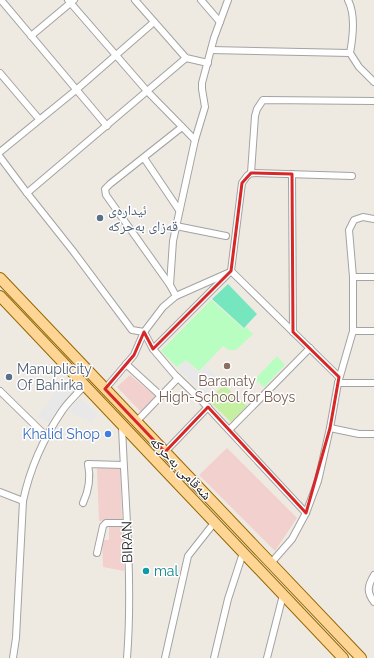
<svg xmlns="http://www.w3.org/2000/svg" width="374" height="658" viewBox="0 0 374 658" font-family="Raleway,'Noto Naskh Arabic',sans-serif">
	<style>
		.commercial { fill: #f2d0ce }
		.grass { fill: #c5efa1 }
		.park { fill: #b8fec0 }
		.pitch { fill: #76e6be }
		.parking { fill: #e8e8e8 }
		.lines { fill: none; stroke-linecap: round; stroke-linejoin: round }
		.minor-casing { stroke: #a3a3a3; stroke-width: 8 }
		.primary-casing { stroke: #946800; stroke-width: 12 }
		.minor { stroke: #fff; stroke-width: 6 }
		.primary { stroke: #ffd595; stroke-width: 10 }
		.marked { fill: none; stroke: #d62828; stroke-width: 3; stroke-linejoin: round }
		.service-dot { fill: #5c6f8a; stroke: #fff; stroke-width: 1.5 }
		.education-dot { fill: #8d6e63; stroke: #fff; stroke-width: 1.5 }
		.shop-dot { fill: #3f7fe0; stroke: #fff; stroke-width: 1.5 }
		.culture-dot { fill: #0f9aa8; stroke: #fff; stroke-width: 1.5 }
		.labels { text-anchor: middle; stroke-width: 3; stroke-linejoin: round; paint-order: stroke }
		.service-label { font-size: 14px; fill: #4e5e75; stroke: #fff; text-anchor: start }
		.education-label { font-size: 14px; fill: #785e54; stroke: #fff }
		.shop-label { font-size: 14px; fill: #366cbe; stroke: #fff; text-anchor: end }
		.street-label { font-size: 14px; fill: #1c1c1c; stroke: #fff }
		.culture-label { font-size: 14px; fill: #0d838f; stroke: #fff; text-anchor: start }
	</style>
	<rect width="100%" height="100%" fill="#efeae1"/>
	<g class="commercial">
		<polygon points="130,375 156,397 141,412 117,387"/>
		<polygon points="227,448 297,518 275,551 199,475"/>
		<polygon points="120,467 122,521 99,521 97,468"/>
		<polygon points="109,525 122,525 124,571 103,567 102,540 109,540"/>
	</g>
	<polygon class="grass" points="224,385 247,406 231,422 208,400"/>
	<g class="park">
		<polygon points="211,300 244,329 246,327 253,334 236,350 229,350 223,346 199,371 186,360 177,367 161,351"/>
		<polygon points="277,356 285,365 264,387 255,379"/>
	</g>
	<polygon class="pitch" points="228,284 257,314 244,328 212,299"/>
	<g class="parking">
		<polygon points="186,361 199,373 206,366 219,379 205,394 178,368"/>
		<polygon points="62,380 72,390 48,423 37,417 50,399"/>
		<polygon points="79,398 97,414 91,422 68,412"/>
	</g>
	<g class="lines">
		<defs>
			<g id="minor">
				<polyline points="1,0 107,126"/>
				<polyline points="68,0 147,91 195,140"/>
				<polyline points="135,0 186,58 208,63"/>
				<polyline points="201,0 220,22"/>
				<path d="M348,0c8,15 5,37 2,53l9,14 15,15"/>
				<polyline points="31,36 74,0"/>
				<polyline points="211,50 350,53"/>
				<polyline points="0,73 39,119"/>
				<polyline points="0,152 76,90 154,22"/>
				<polyline points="0,157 27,193 73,251 132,330 144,332 153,349 175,375 200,399 306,513"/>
				<polyline points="144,158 179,210"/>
				<polyline points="251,173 255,116 257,109 263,100 374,101"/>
				<polyline points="292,174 293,332"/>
				<polyline points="27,193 186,58"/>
				<polyline points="176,226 226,236"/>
				<polyline points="231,271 339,377"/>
				<polyline points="353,277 374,277"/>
				<polyline points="170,285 106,195 105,189 110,184 182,127"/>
				<polyline points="176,296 228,273"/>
				<polyline points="353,331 374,331"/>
				<polyline points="153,349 231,271 242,183 247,176 251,173 352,176"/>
				<polyline points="126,364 161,396"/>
				<polyline points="338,383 374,383"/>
				<polyline points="105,389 134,355 144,332 163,307 176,296 170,285 173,241 195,140 205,107 202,89 202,83 214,38 228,0"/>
				<polyline points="0,391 46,436"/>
				<polyline points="136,422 178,378"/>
				<path d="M122,426c3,77 11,155 5,232"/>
				<polyline points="330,428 359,434 374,434"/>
				<polyline points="229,430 310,348"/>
				<polyline points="165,452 208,407"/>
				<polyline points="0,492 23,501"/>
				<path d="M83,503c6,-13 8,-25 5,-39l35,1"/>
				<polyline points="97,553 103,526 106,523 127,523"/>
				<polyline points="271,563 292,539 306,513 318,481 330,428 338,383 353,331 353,277 349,230 354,220 363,217 374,219"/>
				<path d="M374,575c-6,10 -8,17 0,27"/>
				<path d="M13,658l3,-20 7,-137c7,-33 20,-62 39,-90 6,-9 15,-17 22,-25"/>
				<polyline points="165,658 188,556 214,523"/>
				<polyline points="214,658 228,599 243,553"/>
				<polyline points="267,658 283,595"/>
			</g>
			<g id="primary">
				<polyline points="0,278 361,658"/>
				<path d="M0,296c114,121 229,241 343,362"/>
			</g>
		</defs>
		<use href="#minor" class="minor-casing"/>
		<use href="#primary" class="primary-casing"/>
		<use href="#minor" class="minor"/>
		<use href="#primary" class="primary"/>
	</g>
	<path class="marked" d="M251,173l41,1 1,158 46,45 -9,51 -24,85 -98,-106 -43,45 -60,-63 29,-34 10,-23 9,17 78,-78 11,-88z"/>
	<g class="service-dot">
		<circle cx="100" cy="218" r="4"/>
		<circle cx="9" cy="377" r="4"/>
	</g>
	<circle class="education-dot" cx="227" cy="366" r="4"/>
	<circle class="shop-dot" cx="108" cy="434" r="4"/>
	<circle class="culture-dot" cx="146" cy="571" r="4"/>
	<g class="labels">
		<g class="service-label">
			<text x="108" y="215">ئیدارەی<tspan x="108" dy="16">قەزای بەحرکە</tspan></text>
			<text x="17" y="374">Manuplicity<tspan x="17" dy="16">Of Bahirka</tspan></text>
		</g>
		<g class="education-label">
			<text x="227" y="386">Baranaty<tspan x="227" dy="16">High-School for Boys</tspan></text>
		</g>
		<g class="shop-label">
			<text x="100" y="439">Khalid Shop</text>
		</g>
		<g class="street-label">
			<text transform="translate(181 468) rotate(46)" y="5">شەقامی بەحرکە</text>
			<text transform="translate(127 542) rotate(-91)" y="5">BIRAN</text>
		</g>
		<g class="culture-label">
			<text x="154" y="576">mal</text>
		</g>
	</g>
</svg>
